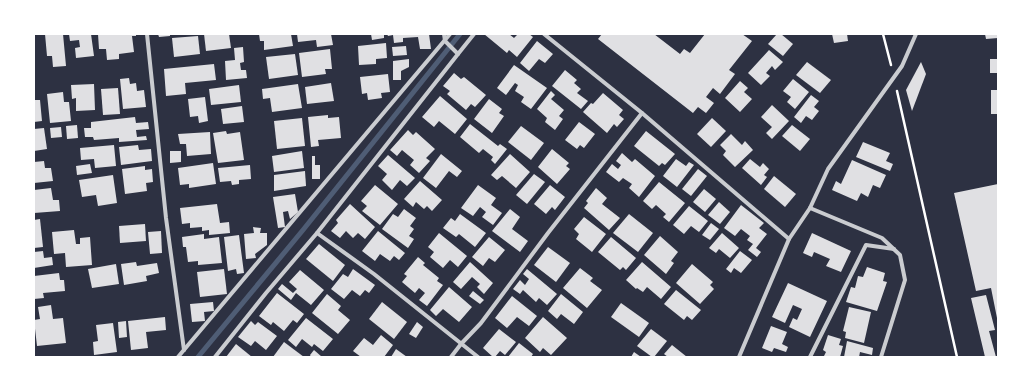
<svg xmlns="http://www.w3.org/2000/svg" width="1032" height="391" viewBox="0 0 1032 391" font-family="'PT Sans',sans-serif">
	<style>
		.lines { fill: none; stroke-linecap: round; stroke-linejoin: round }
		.stream { stroke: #4f5d75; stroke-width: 5 }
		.building { fill: #e0e0e3 }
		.path { stroke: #fff; stroke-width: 2.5 }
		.minor { stroke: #caccd0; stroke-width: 4 }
	</style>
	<rect width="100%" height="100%" fill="#2d3142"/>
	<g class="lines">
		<polyline class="stream" points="198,357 303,230 460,34"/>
	</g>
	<g class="building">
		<polygon points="45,34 63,34 66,66 53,67 52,56 47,56"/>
		<polygon points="69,34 91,34 94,56 76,58 75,48 80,47 79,40 70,41"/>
		<polygon points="98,34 136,34 136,36 132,36 134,52 119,54 119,59 107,60 106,49 99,49"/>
		<polygon points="158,34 170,34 170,36 159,37"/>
		<polygon points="204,34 229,34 231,48 206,51"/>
		<polygon points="259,34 291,34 293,46 264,50 264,41 260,41"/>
		<polygon points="297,34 331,34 333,45 317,47 316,40 298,42"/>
		<polygon points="371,34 384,34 384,38 372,40"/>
		<polygon points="387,34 429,34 431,49 420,49 418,37 403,38 403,42 394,43 393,35 388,36"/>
		<polygon points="484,34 509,34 514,38 518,34 529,34 533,37 517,57 509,50 507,53"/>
		<polygon points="602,34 654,34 680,54 684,49 690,53 705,34 742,34 752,41 729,70 735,74 720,94 713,88 706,97 714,103 706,113 698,107 693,113 598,39"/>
		<polygon points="777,34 781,34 793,44 783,56 768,44"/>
		<polygon points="832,34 847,34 848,41 834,43"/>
		<polygon points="985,34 998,34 998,38 986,39"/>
		<polygon points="198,36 200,54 174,57 172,38"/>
		<polygon points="537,41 553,54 545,63 539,59 529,71 520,63"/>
		<polygon points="386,43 387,58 376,59 376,64 359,65 358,46"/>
		<polygon points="406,46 407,55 393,56 392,47"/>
		<polygon points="243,47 244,62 240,63 241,70 246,70 247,78 226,80 225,61 235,60 234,48"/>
		<polygon points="330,49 332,69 325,69 326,74 302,77 299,53"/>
		<polygon points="769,50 783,62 775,70 772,66 766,73 770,76 761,85 748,73"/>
		<polygon points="295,54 298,75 269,79 266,57"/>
		<polygon points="409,59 409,67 401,71 401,80 393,80 393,61"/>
		<rect x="990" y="59" width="8" height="14"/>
		<polygon points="807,62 831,80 820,93 796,75"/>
		<polygon points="921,62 926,74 912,111 906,90"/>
		<polygon points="214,64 216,80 185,83 186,94 166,96 164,69"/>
		<polygon points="514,65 547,88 531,109 521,102 524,97 515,91 518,85 515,83 506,95 497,88"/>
		<polygon points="565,70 577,80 574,83 581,89 577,93 588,101 581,109 552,86"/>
		<polygon points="454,73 461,79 464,77 486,95 475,107 471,104 466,110 447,94 450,91 443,86"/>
		<polygon points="388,74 390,92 381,93 382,98 368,100 367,93 362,94 360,77"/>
		<polygon points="129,78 130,84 136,83 137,91 144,90 146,107 123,109 120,79"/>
		<polygon points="793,79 809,92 795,109 787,102 791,97 783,91"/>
		<polygon points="740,81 748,88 744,92 752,99 740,112 725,98"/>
		<polygon points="331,83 334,101 307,104 305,87"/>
		<polygon points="94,84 95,110 76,111 76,98 72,99 71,85"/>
		<polygon points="298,84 302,108 272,112 270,98 263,99 262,89"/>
		<polygon points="239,85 241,102 211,105 209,89"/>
		<polygon points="118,88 120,114 103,115 101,89"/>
		<rect x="991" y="90" width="7" height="24"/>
		<polygon points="551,91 555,95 551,99 564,110 559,116 563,119 555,130 545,122 547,118 537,109"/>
		<polygon points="63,92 64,102 69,102 71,121 50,123 47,94"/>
		<polygon points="603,93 623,110 619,115 624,119 617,127 614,124 607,133 583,112 591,103 593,104"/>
		<polygon points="811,95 819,101 814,107 819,111 812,120 806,116 801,123 794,117"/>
		<polygon points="440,96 467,119 455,134 439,121 434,127 422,117"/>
		<polygon points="205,97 208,121 199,123 198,116 190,117 188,99"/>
		<polygon points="489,99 502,109 499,113 504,116 492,133 474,119"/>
		<polygon points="34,100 40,100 42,121 34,122"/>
		<polygon points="772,105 789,121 772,139 766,133 772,127 761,117"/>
		<polygon points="242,106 244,122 223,124 221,109"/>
		<polygon points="328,115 328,118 339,117 341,138 318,140 319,146 311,147 308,117"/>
		<polygon points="135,117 136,123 148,122 149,129 136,130 137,137 146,136 147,140 119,142 119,138 94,140 93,137 85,137 84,128 91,128 91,122"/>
		<polygon points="302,118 305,146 277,149 274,121"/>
		<polygon points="712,118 726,131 711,147 697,134"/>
		<polygon points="579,122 595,134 584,148 580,145 577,149 565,140"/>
		<polygon points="470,124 498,146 500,144 507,149 495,164 491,160 493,157 483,149 479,153 460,137"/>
		<polygon points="77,125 78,138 67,139 66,126"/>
		<polygon points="792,125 810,139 800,151 782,136"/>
		<polygon points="521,126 544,143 531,160 508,142"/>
		<polygon points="61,127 62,137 51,138 50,128"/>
		<polygon points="44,128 47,149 34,151 34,129"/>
		<polygon points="408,130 413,135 416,132 435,149 426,158 430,161 419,173 410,165 414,160 402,150 397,156 390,150"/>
		<polygon points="226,131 227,134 240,132 244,160 218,163 213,133"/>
		<polygon points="646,131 675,154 665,165 662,163 659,166 634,146"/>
		<polygon points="210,132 211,154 187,156 186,144 180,144 178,134"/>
		<polygon points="731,134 742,145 745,141 753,150 735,167 723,155 726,151 720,145"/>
		<polygon points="863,142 890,153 886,161 893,164 890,171 856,157"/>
		<polygon points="114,145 116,166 95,168 94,159 81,160 80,148"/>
		<polygon points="138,145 139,150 151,149 152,161 121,165 119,147"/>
		<polygon points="552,149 569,163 566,166 570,169 557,184 538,167"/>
		<polygon points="170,151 181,151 181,162 170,163"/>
		<polygon points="302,151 304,168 274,172 272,156"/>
		<polygon points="622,153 632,162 635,159 655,176 639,197 629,188 632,184 623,178 619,182 606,172 612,164 618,169 621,165 616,161"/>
		<polygon points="441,154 462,171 457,177 449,171 436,188 423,178"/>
		<polygon points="510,154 530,172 516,188 502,176 497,180 491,175"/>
		<polygon points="388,155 415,178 407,186 400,180 392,190 382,180 387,174 378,166"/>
		<polygon points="312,156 315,156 315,165 320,165 320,179 312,179"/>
		<polygon points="676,159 686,166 689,162 694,165 677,187 663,176"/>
		<polygon points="750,159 760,167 763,163 769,169 764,175 767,177 761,185 742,168"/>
		<polygon points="852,160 886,175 880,188 873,185 868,197 861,193 857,201 832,190 836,181 841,184"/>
		<polygon points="44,161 45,168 51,168 53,181 34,183 34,162"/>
		<polygon points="213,163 216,184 189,188 189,184 180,185 178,168"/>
		<polygon points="90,164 92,173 77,175 76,166"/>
		<polygon points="250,165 251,179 239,180 239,184 232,185 231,181 220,182 218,168"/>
		<polygon points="145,166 145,170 152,169 153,182 146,183 147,191 125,194 122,169"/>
		<polygon points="698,169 707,176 691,196 682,189"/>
		<polygon points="305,171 306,186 274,191 274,175"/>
		<polygon points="534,174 545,182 527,204 516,195"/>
		<polygon points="113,175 117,203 98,206 96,195 82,197 79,180"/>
		<polygon points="774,176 796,194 785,207 764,189"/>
		<polygon points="420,181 442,200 432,211 427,206 424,209 416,202 413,207 404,199"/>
		<polygon points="659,182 685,203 669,222 663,217 666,214 656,205 652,209 643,201"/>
		<polygon points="998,184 998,318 997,318 991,288 976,291 954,193"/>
		<polygon points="375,185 398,204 380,225 362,211 367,206 361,201"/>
		<polygon points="478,185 496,198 491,205 502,213 493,225 482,217 486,212 480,207 473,216 461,208"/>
		<polygon points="550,185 565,197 555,210 552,207 546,214 534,204"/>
		<polygon points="51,188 53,200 59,200 60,211 34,213 34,190"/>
		<polygon points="596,188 607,198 602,204 620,218 609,230 584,208 588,203 586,201"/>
		<polygon points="704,189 716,199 705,212 693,202"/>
		<polygon points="295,194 298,212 290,219 288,211 283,212 285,227 278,228 273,197"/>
		<polygon points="719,202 730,212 720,224 708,215"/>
		<polygon points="217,204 220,223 229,222 230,233 209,235 209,230 202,231 202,227 190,228 190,223 182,224 180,208"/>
		<polygon points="350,204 375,227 365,239 358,233 353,238 346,231 340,238 331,231 338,223 336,220"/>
		<polygon points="741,205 764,223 759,228 767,234 756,248 761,252 757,257 748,250 753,244 747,240 750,236 741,229 735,236 724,228"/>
		<polygon points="689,206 708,221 699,232 691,226 684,234 673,225"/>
		<polygon points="404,209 416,218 410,226 414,229 409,236 414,239 408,248 382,229 393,214 398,217"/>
		<polygon points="510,209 520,217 512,229 528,241 520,252 492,231"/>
		<polygon points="460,214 486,233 475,247 459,234 456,237 443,228 451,218 455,221"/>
		<polygon points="629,214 653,233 638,252 613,233"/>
		<polygon points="584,217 606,234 592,252 576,239 579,234 574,229"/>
		<polygon points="40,219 43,247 34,248 34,220"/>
		<polygon points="711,223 719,229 710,240 702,235"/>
		<polygon points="145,224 146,241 120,243 119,226"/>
		<polygon points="253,227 261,228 260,233 267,233 267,245 255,254 256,258 246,259 244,234 254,233"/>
		<polygon points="74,230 76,244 80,244 80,238 90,237 92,265 66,267 65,253 54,254 52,232"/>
		<polygon points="161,231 162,253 150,254 148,232"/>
		<polygon points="378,231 405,253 399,260 394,256 390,261 380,254 375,261 362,251"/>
		<polygon points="439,233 467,256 458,267 450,260 443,268 430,257 434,252 428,247"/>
		<polygon points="722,233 739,248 730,258 719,249 716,253 709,248"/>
		<polygon points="812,233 851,251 841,272 826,266 830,259 814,252 812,257 803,253"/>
		<polygon points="204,234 204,239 219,237 222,263 198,265 198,261 188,262 186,247 183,247 182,237"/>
		<polygon points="239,235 244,273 237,274 236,269 228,271 224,237"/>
		<polygon points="660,236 678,252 671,261 674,263 666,274 644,255"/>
		<polygon points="489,237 505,250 495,262 489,258 483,266 472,257"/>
		<polygon points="611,237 636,258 626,270 623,267 620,270 598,252"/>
		<polygon points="319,244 345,265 333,281 306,259"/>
		<polygon points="548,247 570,263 556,282 534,265"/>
		<polygon points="43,251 44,258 52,257 53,265 34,268 34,252"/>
		<polygon points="740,251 752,260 741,273 734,268 731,273 726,269"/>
		<polygon points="418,257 425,263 423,265 439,278 437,281 443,285 427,306 419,300 425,293 419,288 415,293 402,282 407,276 404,274"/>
		<polygon points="136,262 137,266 157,263 159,273 146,276 147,281 124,285 121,264"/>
		<polygon points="470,262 493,283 484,294 477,287 480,284 472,277 461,289 453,282"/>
		<polygon points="642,262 671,287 661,299 647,287 643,292 637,288 636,289 626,280"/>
		<polygon points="116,264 119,284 92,288 88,269"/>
		<polygon points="692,264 713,282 710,285 714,289 700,304 676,283"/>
		<polygon points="867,267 885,273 883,281 887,282 877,311 846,302 851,287 855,288 858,276 863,277"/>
		<polygon points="580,268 593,278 590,281 602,290 587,308 563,288"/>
		<polygon points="224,269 227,294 200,297 197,272"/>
		<polygon points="353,269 375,285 369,293 365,290 360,296 352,290 344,299 331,289 343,274 348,277"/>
		<polygon points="527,269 557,294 547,305 539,298 536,302 523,290 520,294 513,289 520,280 525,285 529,279 523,274"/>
		<polygon points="300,270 324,290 311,305 296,293 291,300 278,289 282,284 293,293 297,289 289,282"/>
		<polygon points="59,273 60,280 64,280 65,291 43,293 44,298 34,299 34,276"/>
		<polygon points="788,283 827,301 810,337 789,327 793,318 797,320 802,309 793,305 785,323 772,317"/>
		<polygon points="449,287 472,307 459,322 443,309 436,316 430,310"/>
		<polygon points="676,290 701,310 692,320 687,316 684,320 664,304"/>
		<polygon points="473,291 484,300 480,304 469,296"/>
		<polygon points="277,293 304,314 297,323 293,320 284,331 273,322 271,325 259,316"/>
		<polygon points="327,294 341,306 338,310 350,320 338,334 312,313"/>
		<polygon points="561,294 583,312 574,324 561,314 557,319 548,311"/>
		<polygon points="986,295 995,330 989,331 996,357 985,357 971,298"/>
		<polygon points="512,296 537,316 529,326 517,317 507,328 495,318"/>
		<polygon points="213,302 214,311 204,312 205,321 192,322 190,304"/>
		<polygon points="382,302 407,322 394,339 369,319"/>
		<polygon points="621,303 649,323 639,337 611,317"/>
		<polygon points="51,305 53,319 63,318 66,343 37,346 34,320 40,319 38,307"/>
		<polygon points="849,307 871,312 864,343 845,338 846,332 843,331"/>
		<polygon points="165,317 166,330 146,332 148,348 131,350 128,321"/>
		<polygon points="543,317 567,338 551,355 543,348 540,352 525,338"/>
		<polygon points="306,318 333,339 323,351 314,344 312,347 302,339 296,347 288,340"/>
		<polygon points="126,321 127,337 119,338 118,322"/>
		<polygon points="251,321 255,325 258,322 277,336 266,350 255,341 251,346 238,337"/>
		<polygon points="417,322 423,327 416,338 409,334"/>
		<polygon points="113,323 117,352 94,355 93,342 98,341 96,325"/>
		<polygon points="771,326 787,332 782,344 788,347 786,352 774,348 772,352 762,348"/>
		<polygon points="499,329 516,342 505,355 500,351 495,357 493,357 483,348"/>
		<polygon points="651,329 667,341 654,357 652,357 637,346"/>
		<polygon points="381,335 393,345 384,357 361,357 353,351 364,338 373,345"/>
		<polygon points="828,335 841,339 839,345 843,346 840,357 828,357 824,356 826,352 823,350"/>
		<polygon points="847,341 873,348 872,355 860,352 859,357 844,357"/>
		<polygon points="284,342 304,357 273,357"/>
		<polygon points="519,343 533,354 531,357 508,357"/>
		<polygon points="236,344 252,357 226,357"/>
		<polygon points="672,345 687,357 668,357 664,354"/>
		<polygon points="396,349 407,357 391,357"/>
		<polygon points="314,350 322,357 311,357 310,355"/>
		<polygon points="634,352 641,357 631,357"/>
	</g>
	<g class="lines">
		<g class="path">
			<polyline points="883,34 891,65"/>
			<polyline points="897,91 957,357"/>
		</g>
		<g class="minor">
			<polyline points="147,34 166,218 184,350"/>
			<polyline points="444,34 445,41 458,54"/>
			<polyline points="544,34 642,113 789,239"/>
			<polyline points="810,208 882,238 900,255 905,280 881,357"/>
			<polyline points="317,233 374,274 478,357"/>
			<polyline points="178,357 450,34"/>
			<polyline points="215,357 266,293 317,233 458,54 474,34"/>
			<polyline points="451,357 461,344 481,323 548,233 642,113"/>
			<polyline points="739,357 789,239 810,208 828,169 902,66 916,34"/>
			<polyline points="810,357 866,245 894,249"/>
		</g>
	</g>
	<rect width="1032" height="391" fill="none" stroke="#ffffff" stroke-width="70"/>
</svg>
